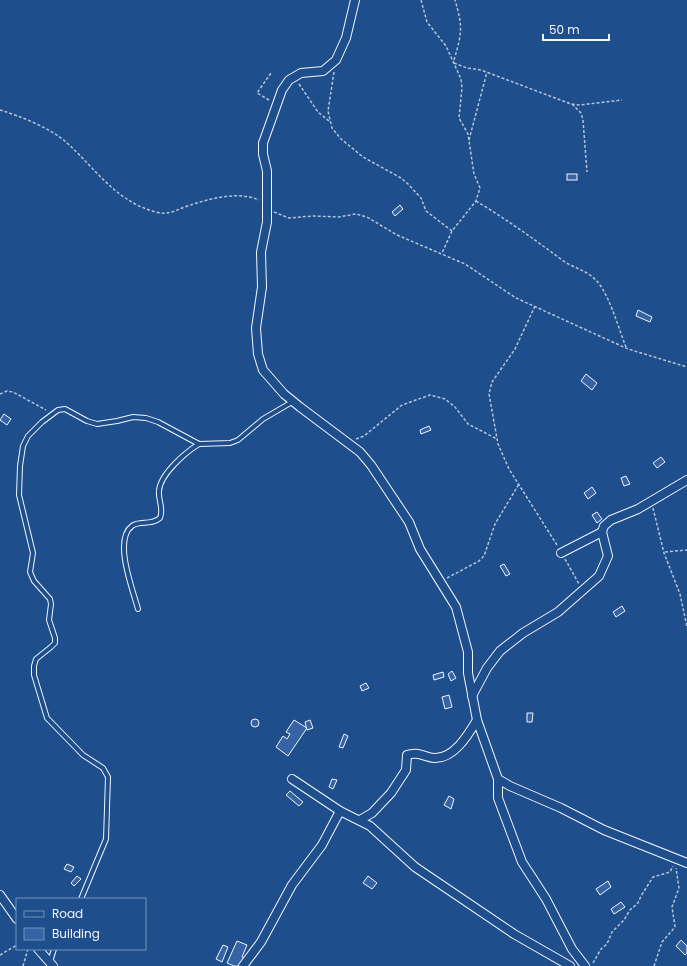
<svg xmlns="http://www.w3.org/2000/svg" width="687" height="966" viewBox="0 0 687 966" font-family="Poppins,sans-serif">
	<style>
		.building { fill: #3563a3; stroke: #f2f6ff }
		.lines { fill: none; stroke-linecap: round; stroke-linejoin: round }
		.service-casing { stroke: #f2f6ff; stroke-width: 6 }
		.minor-casing { stroke: #f2f6ff; stroke-width: 10 }
		.path { stroke: #b3c4dc; stroke-width: 1.5; stroke-dasharray: 3 2; stroke-linecap: butt }
		.service { stroke: #1f4e8c; stroke-width: 4 }
		.minor { stroke: #1f4e8c; stroke-width: 8 }
	</style>
	<rect width="100%" height="100%" fill="#1f4e8c"/>
	<g class="building">
		<rect x="567" y="174" width="10" height="6"/>
		<polygon points="400,205 403,209 395,216 392,212"/>
		<polygon points="638,310 652,317 650,322 636,316"/>
		<polygon points="586,374 597,383 592,390 581,381"/>
		<polygon points="4,414 11,419 7,425 0,420"/>
		<polygon points="429,426 431,430 421,434 420,430"/>
		<polygon points="661,457 665,462 657,468 653,463"/>
		<polygon points="626,476 630,484 624,486 621,478"/>
		<polygon points="592,487 596,493 588,499 584,493"/>
		<polygon points="597,512 602,519 597,523 592,515"/>
		<polygon points="504,564 510,574 506,576 500,566"/>
		<polygon points="622,606 625,611 616,617 613,612"/>
		<polygon points="452,671 456,678 451,681 448,674"/>
		<polygon points="443,672 444,677 434,680 433,675"/>
		<polygon points="366,683 369,688 362,691 360,686"/>
		<polygon points="449,695 452,707 445,709 442,697"/>
		<polygon points="527,713 533,713 532,722 527,722"/>
		<circle cx="255" cy="723" r="4"/>
		<polygon points="294,720 307,728 288,756 276,747 283,736 287,739 290,734 286,732"/>
		<polygon points="310,720 313,728 307,730 305,722"/>
		<polygon points="344,734 348,736 343,748 339,747"/>
		<polygon points="332,779 337,780 333,789 329,787"/>
		<polygon points="290,791 303,802 299,806 286,795"/>
		<polygon points="449,796 454,799 451,809 444,805"/>
		<polygon points="67,864 74,867 71,872 64,869"/>
		<polygon points="77,876 81,879 74,886 71,883"/>
		<polygon points="368,876 377,883 372,889 363,883"/>
		<polygon points="608,881 611,887 600,895 596,889"/>
		<polygon points="621,902 625,907 614,914 611,909"/>
		<polygon points="681,940 687,946 687,953 685,955 676,946"/>
		<polygon points="237,941 247,945 242,957 245,958 241,966 234,966 227,963"/>
		<polygon points="223,945 228,947 222,962 216,959"/>
	</g>
	<g class="lines">
		<defs>
			<g id="service">
				<path d="M138,609c-5,-19 -25,-69 -6,-83 8,-6 19,0 28,-8 4,-9 -2,-18 -1,-27 1,-17 27,-39 40,-47"/>
				<polyline points="81,899 106,839 108,777 103,768 83,755 47,718 34,675 34,666 36,659 51,647 55,643 55,638 49,620 51,604 50,599 34,581 30,572 33,553 19,495 20,466 23,446 28,436 42,422 58,410 65,409 87,421 97,424 117,421 133,417 146,418 158,422 199,444 230,443 238,440 263,419 292,402"/>
				<polyline points="50,962 54,949"/>
			</g>
			<g id="minor">
				<polyline points="355,0 346,38 336,60 323,71 301,73 289,80 282,90 263,143 263,154 267,171 267,222 261,252 262,287 256,328 258,354 263,370 284,394 300,407 360,452 371,465 409,522 420,549 456,607 468,652 468,673 477,720 498,779 510,786 561,808 604,830 687,863"/>
				<polyline points="561,553 602,532"/>
				<polyline points="472,696 487,668 500,651 523,633 558,612 599,576 608,556 602,532 604,526 611,520 638,509 687,480"/>
				<polyline points="292,779 340,811 370,826 415,867 514,934 570,966"/>
				<polyline points="498,779 498,798 522,862 546,899 572,949 585,966"/>
				<path d="M360,820l12,-7 19,-20 15,-23 1,-15c11,-4 17,2 27,3 20,1 34,-23 43,-38"/>
				<polyline points="0,895 17,919"/>
				<polyline points="38,949 53,966"/>
				<polyline points="243,966 261,942 292,885 322,845 340,811"/>
			</g>
		</defs>
		<use href="#service" class="service-casing"/>
		<use href="#minor" class="minor-casing"/>
		<g class="path">
			<polyline points="421,0 427,22 446,46 461,79 462,88 459,118 468,134 474,174 480,188 476,201 452,231 442,253"/>
			<path d="M454,60c8,-27 9,-33 1,-60"/>
			<polyline points="454,63 467,68 481,70 571,104 580,105 622,100"/>
			<polyline points="334,72 328,111 332,128 341,139 363,157 401,178 408,184 421,198 426,211 452,231"/>
			<polyline points="299,84 318,112 329,121"/>
			<polyline points="269,100 257,93 271,73"/>
			<polyline points="572,104 581,113 583,120 587,172"/>
			<path d="M0,110c20,6 50,18 66,32 29,26 50,60 90,70 10,3 17,0 26,-4 22,-8 55,-18 77,-8"/>
			<polyline points="469,140 487,72"/>
			<path d="M476,201c30,18 58,38 86,59 14,10 26,9 38,25 12,18 18,42 26,62"/>
			<polyline points="274,212 289,218 313,216 339,217 356,214 367,217 397,235 465,264 516,298 628,349 687,367"/>
			<polyline points="535,306 515,349 492,382 489,394 498,444 509,469 557,545"/>
			<polyline points="0,394 7,391 13,392 46,410"/>
			<polyline points="356,439 364,436 402,405 430,395 445,399 455,407 468,424 497,439"/>
			<polyline points="653,508 664,553 680,594 687,627"/>
			<polyline points="665,552 687,550"/>
			<polyline points="565,559 579,584"/>
			<polyline points="447,578 479,561 484,556 495,524 519,484"/>
			<polyline points="0,955 17,945"/>
			<polyline points="593,963 601,949 607,944 612,932 624,920 630,910 638,903 641,896 653,877 670,872 673,866"/>
			<polyline points="23,966 28,949"/>
			<polyline points="654,966 662,942 675,927 672,907 679,888 676,868"/>
		</g>
		<use href="#service" class="service"/>
		<use href="#minor" class="minor"/>
	</g>
	<rect x="16" y="898" width="130" height="52" fill="#1f4e8c" stroke="#7391ba"/>
	<rect x="24" y="911" width="20" height="6" fill="#1f4e8c" stroke="#7391ba"/>
	<text x="52" y="918" font-size="12" fill="#f2f6ff">Road</text>
	<rect x="24" y="928" width="20" height="12" fill="#3563a3" stroke="#7391ba"/>
	<text x="52" y="938" font-size="12" fill="#f2f6ff">Building</text>
	<path d="M543 34v6h66v-6" fill="none" stroke="#f2f6ff" stroke-width="2"/>
	<text x="549" y="34" font-size="12" fill="#f2f6ff" stroke="#1f4e8c" stroke-width="3" paint-order="stroke">50 m</text>
</svg>
